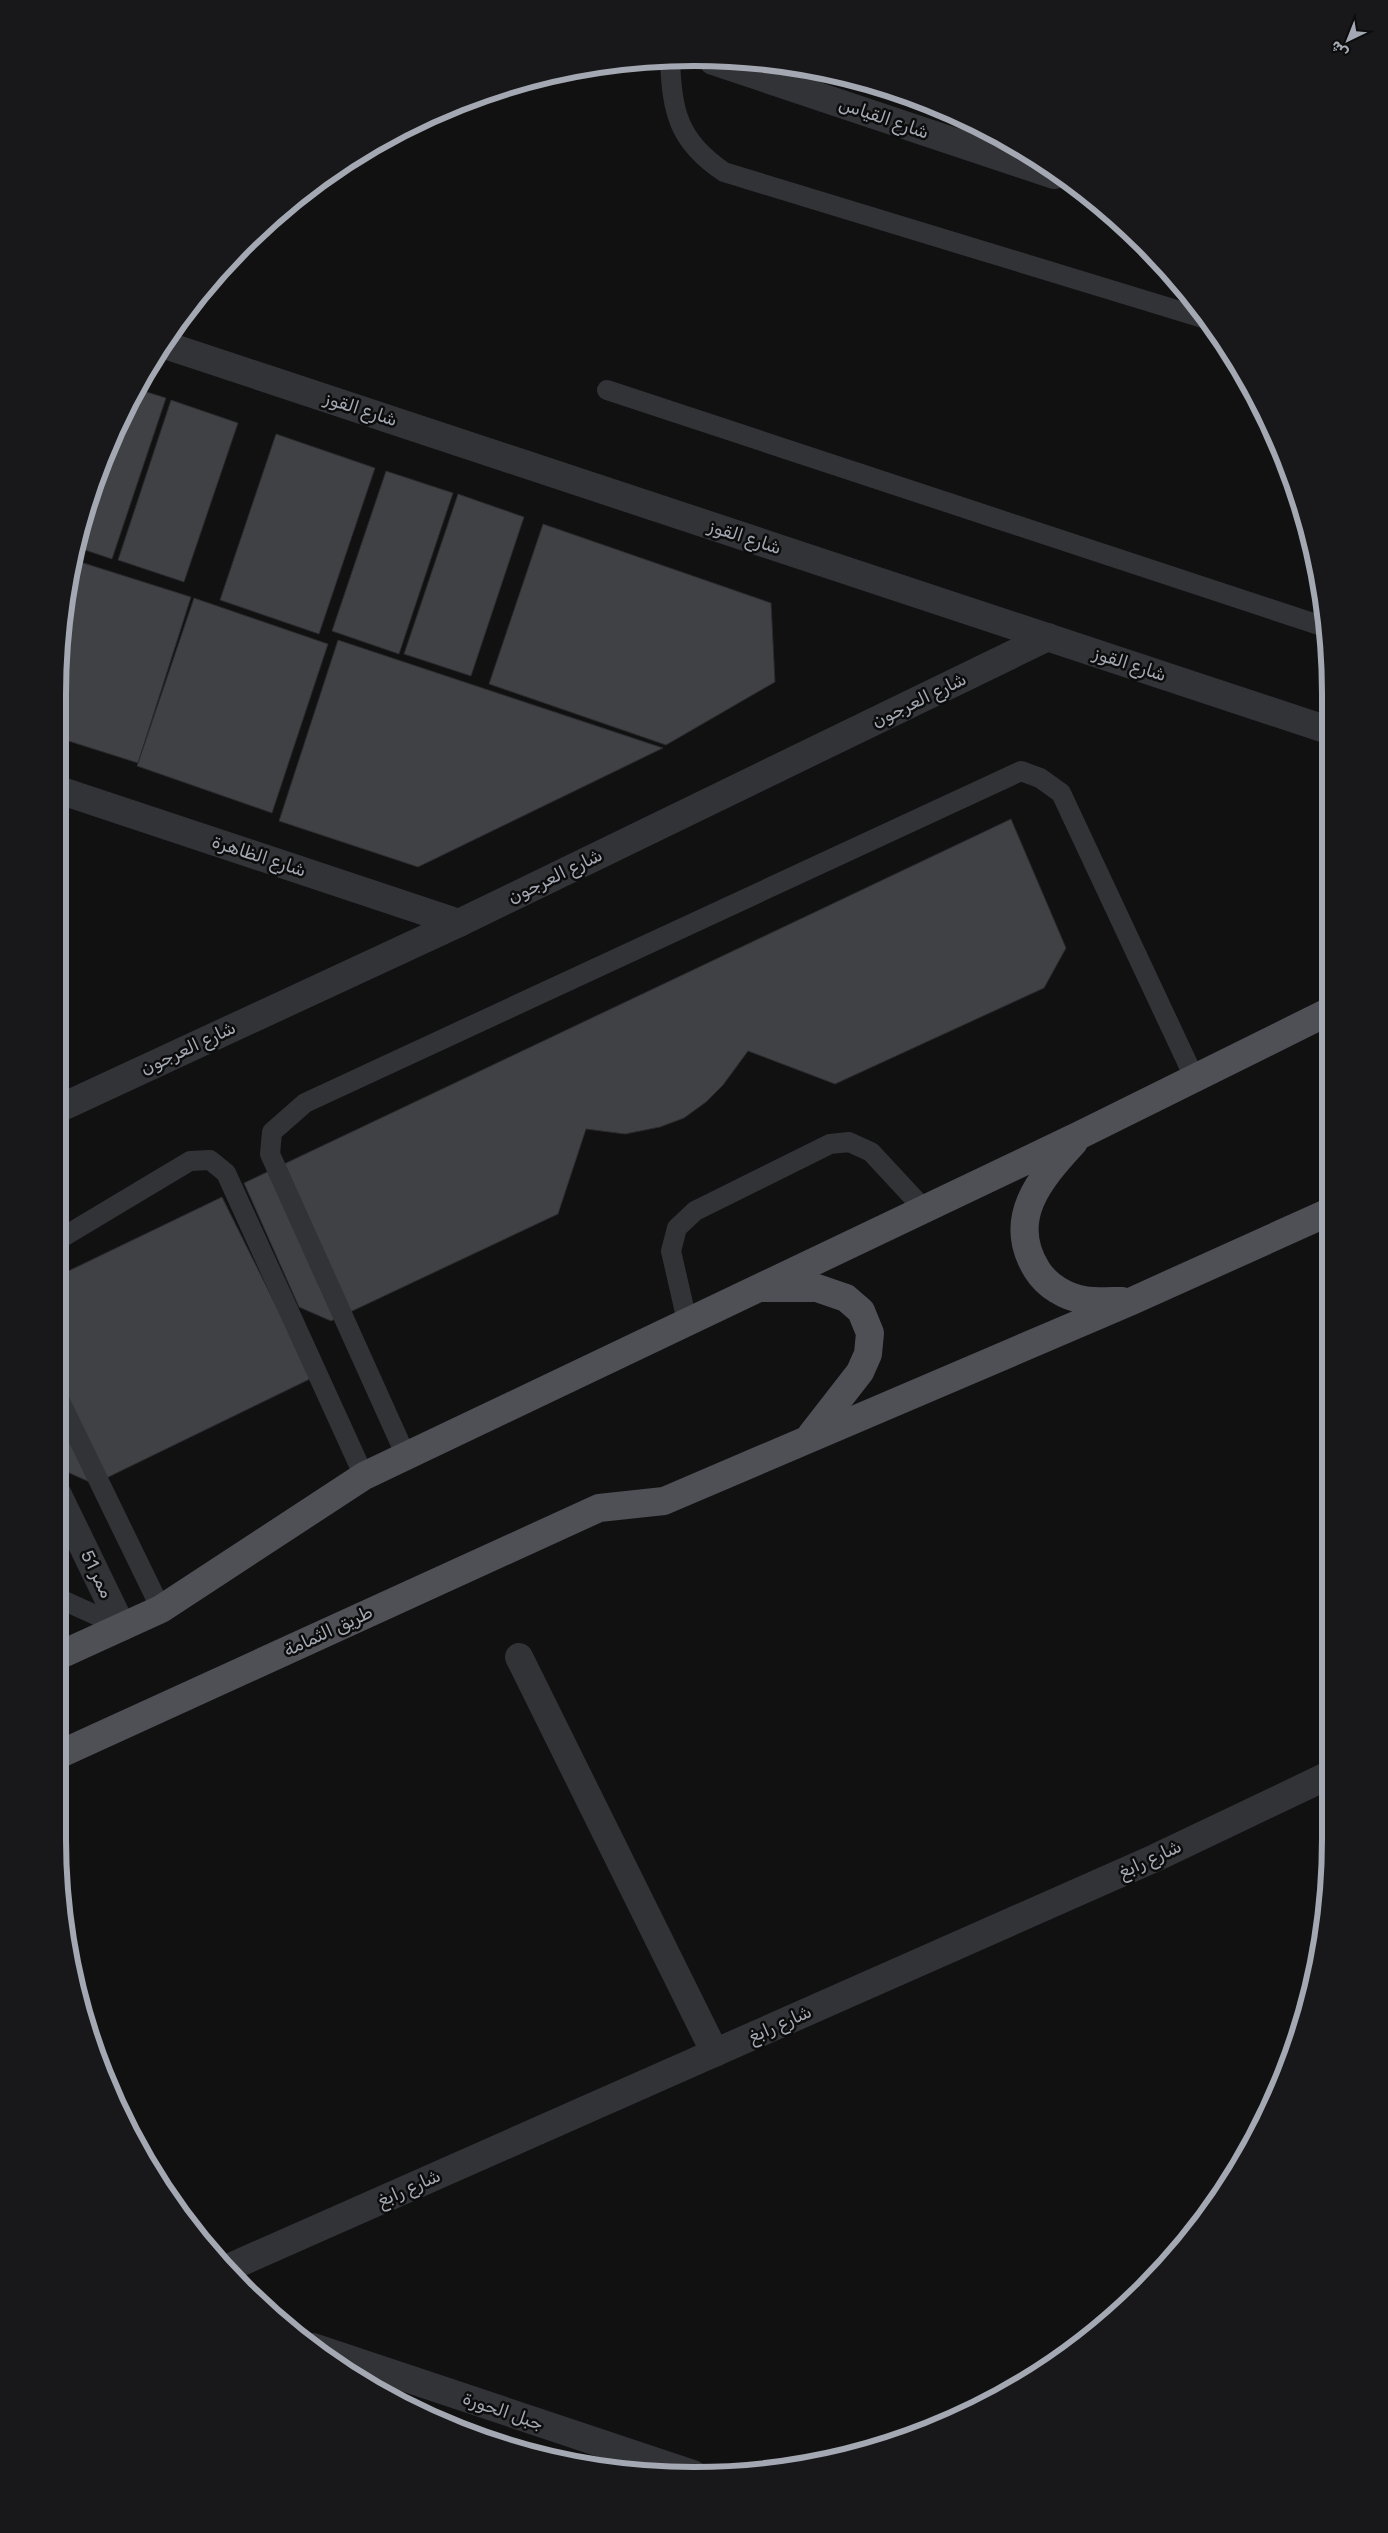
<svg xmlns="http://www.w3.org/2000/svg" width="1388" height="2533" viewBox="0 0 1388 2533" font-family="Rubik,'Noto Sans Arabic',sans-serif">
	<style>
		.building { fill: #404145; stroke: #2b2b2e }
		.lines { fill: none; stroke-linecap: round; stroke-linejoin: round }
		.service { stroke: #323337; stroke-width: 20 }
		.minor { stroke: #323337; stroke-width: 28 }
		.tertiary { stroke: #323337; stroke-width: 28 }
		.primary { stroke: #4f5056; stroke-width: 28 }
		.labels { text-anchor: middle; stroke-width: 5; stroke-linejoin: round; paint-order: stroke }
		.street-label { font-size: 18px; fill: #a3a8b2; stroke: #0c0c0d }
		.rim { fill: none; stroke: #a3a8b2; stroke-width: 6 }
	</style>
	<rect width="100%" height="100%" fill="#111112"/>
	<g class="building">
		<polygon points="137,389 166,398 112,559 76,547 79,529"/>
		<polygon points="171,400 238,423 184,582 118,560"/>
		<polygon points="276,434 375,468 319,634 220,600"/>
		<polygon points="386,471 453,493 399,654 332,631"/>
		<polygon points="458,494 524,517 471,676 404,654"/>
		<polygon points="543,524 771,603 775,682 666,745 489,684"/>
		<polygon points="74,560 191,597 138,763 59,738 59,653"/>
		<polygon points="194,598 328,644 272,813 137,766"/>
		<polygon points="338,640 663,748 418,867 279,821"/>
		<polygon points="1011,819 1066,948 1044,988 835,1084 748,1051 723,1085 706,1102 684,1118 660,1127 625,1134 586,1129 558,1214 331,1321 299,1307 244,1183"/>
		<polygon points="222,1197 312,1378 94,1484 65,1471 58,1457 58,1276"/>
	</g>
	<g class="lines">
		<g class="service">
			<path d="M670,59c2,53 8,82 54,113l482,147"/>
			<polyline points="607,390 1325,627"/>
			<polyline points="58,1240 190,1161 210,1160 226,1173 364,1476"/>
			<polyline points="687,1321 671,1251 677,1228 695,1211 830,1144 849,1142 871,1152 923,1208"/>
			<polyline points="58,1397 161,1609"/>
			<polyline points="406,1456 270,1154 272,1132 305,1103 1021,771 1040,778 1061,793 1194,1077"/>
			<polyline points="58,1598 122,1627"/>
		</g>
		<g class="minor">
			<polyline points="165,345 1325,729"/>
			<polyline points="59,790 459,923"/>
			<polyline points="58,1109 459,923 1048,637"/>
			<polyline points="58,1495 122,1627"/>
			<polyline points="519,1657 715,2053"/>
			<polyline points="228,2268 1155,1858 1329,1775"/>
			<polyline points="313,2347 693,2474"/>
		</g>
		<polyline class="tertiary" points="713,61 1054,175"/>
		<g class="primary">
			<path d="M1074,1142c-34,37 -69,77 -37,128 10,16 29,27 47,30 12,2 26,1 38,1"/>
			<polyline points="762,1288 817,1288 846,1298 861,1311 870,1333 868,1354 860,1372 811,1435"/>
			<polyline points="58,1656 161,1609 364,1476 1082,1134 1326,1013"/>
			<polyline points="58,1755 599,1508 664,1501 1132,1301 1327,1213"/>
		</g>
	</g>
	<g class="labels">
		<g class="street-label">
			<text transform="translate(884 118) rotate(19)" y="6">شارع القياس</text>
			<text transform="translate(361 409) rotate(18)" y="6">شارع القوز</text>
			<text transform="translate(745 537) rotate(18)" y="6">شارع القوز</text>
			<text transform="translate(1130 664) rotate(18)" y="6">شارع القوز</text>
			<text transform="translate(919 700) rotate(-26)" y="6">شارع العرجون</text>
			<text transform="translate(259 856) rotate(18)" y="6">شارع الظاهرة</text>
			<text transform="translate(555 876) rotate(-26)" y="6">شارع العرجون</text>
			<text transform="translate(188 1048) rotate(-25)" y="6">شارع العرجون</text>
			<text transform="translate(97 1574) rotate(64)" y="6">ممر 51</text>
			<text transform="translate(328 1631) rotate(-25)" y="6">طريق الثمامة</text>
			<text transform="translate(1150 1859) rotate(-25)" y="6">شارع رابغ</text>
			<text transform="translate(780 2024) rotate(-24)" y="6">شارع رابغ</text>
			<text transform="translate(409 2188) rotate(-24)" y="6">شارع رابغ</text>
			<text transform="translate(503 2411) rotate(19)" y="6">جبل الحورة</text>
		</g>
	</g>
	<path d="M0 0H1388V2533H0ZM694 66H694A628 628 0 0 1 1322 694V1839A628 628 0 0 1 694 2467H694A628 628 0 0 1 66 1839V694A628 628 0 0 1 694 66Z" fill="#18181a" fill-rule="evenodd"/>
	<path class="rim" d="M694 66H694A628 628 0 0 1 1322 694V1839A628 628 0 0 1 694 2467H694A628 628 0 0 1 66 1839V694A628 628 0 0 1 694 66Z"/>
	<g transform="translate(1348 40) rotate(223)" stroke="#0c0c0d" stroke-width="4" paint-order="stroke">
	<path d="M0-4L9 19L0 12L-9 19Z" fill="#a3a8b2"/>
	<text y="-8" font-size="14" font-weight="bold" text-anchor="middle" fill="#a3a8b2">ش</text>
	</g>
</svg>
